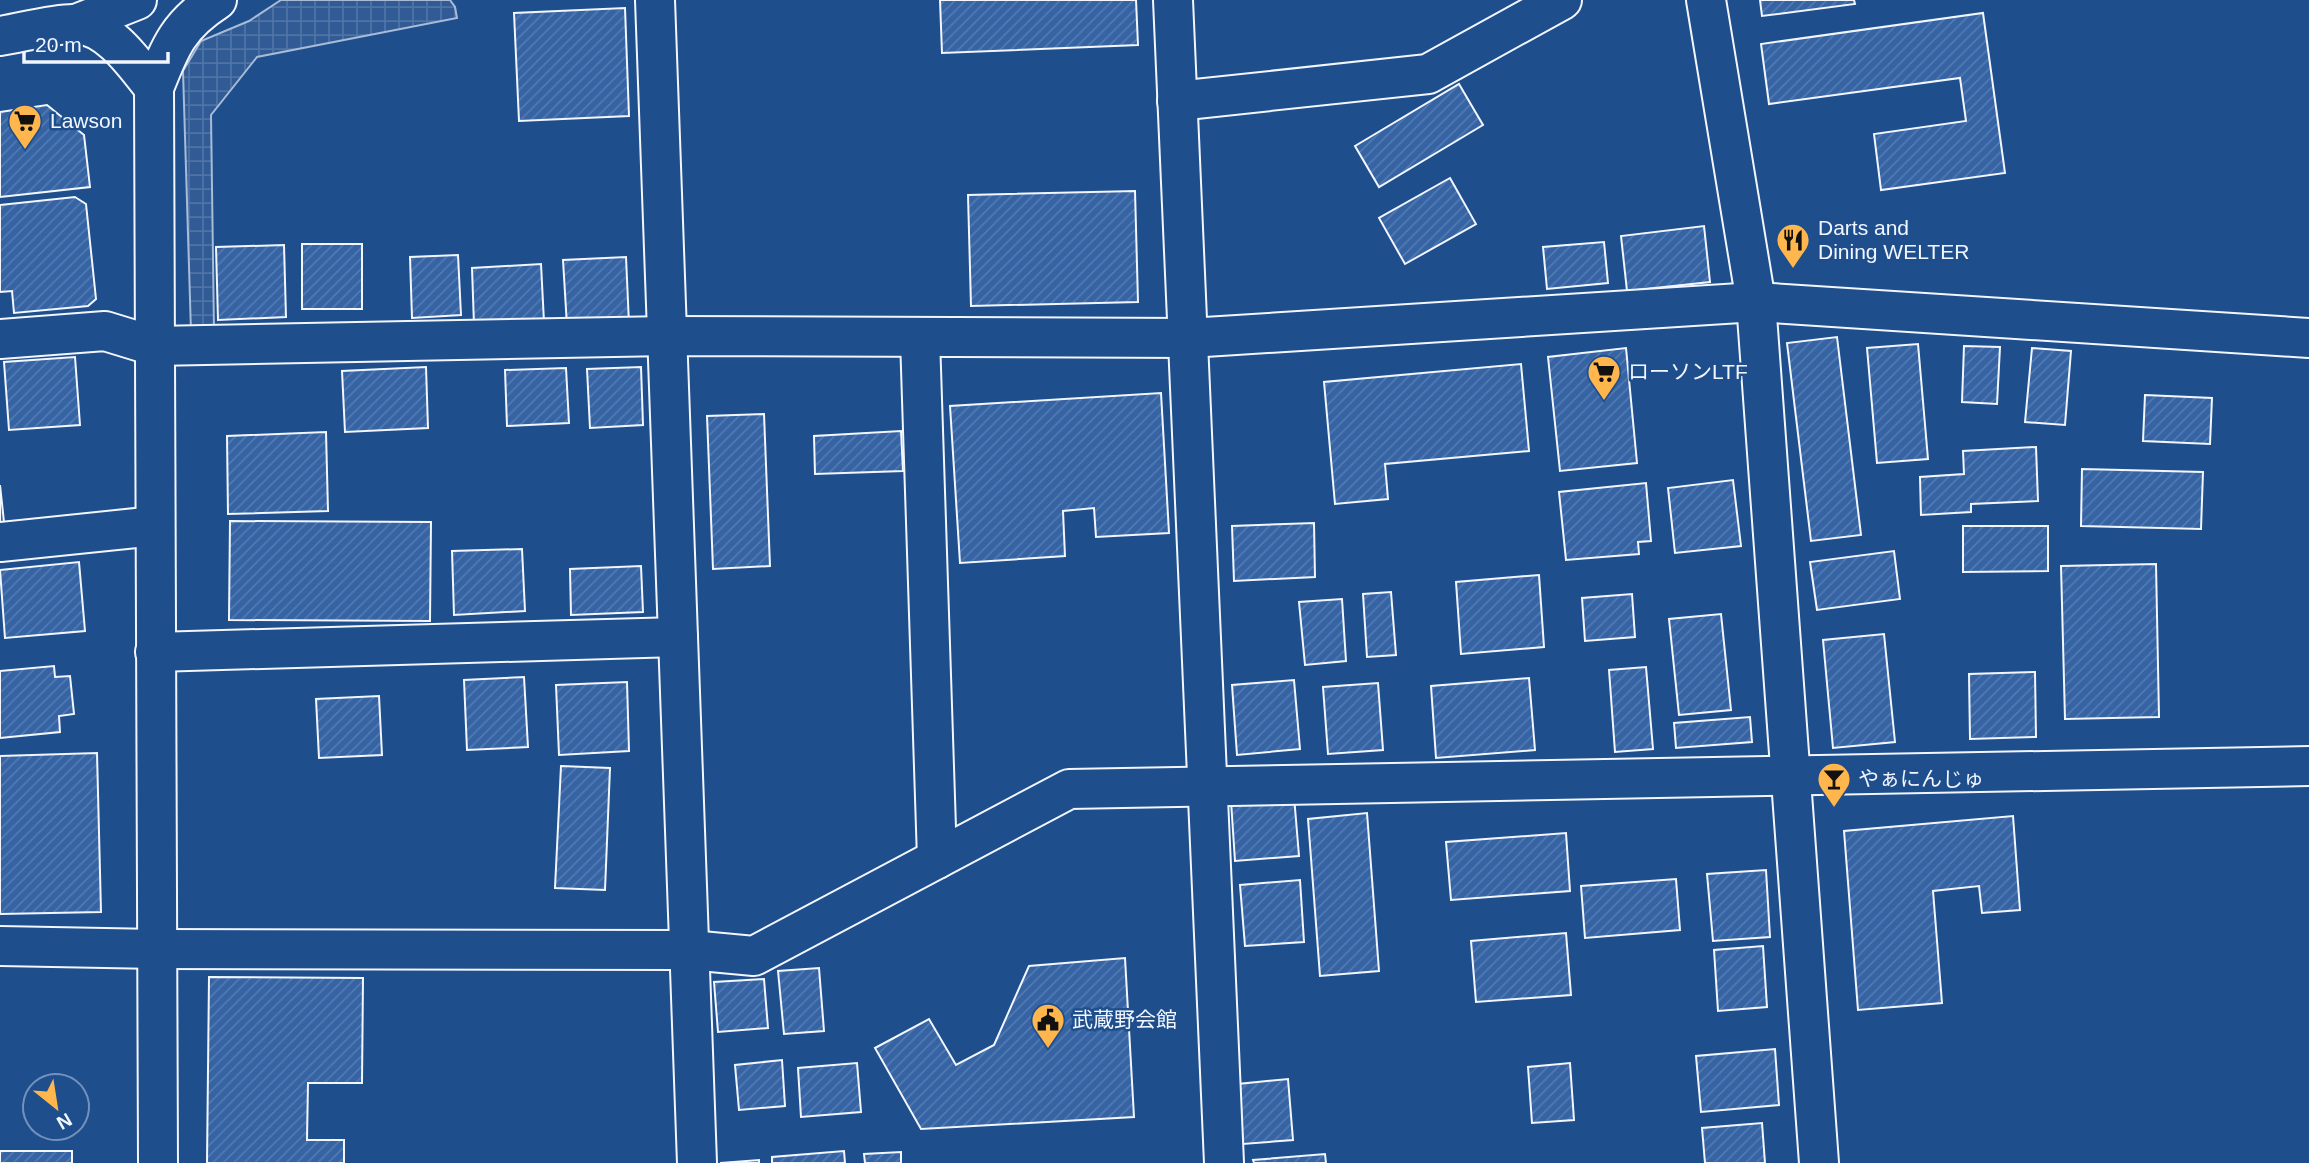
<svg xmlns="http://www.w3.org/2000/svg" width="2309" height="1163" viewBox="0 0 2309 1163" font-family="Arial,'Noto Sans JP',sans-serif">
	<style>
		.plaza { fill: url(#plaza-grid); stroke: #a8bbd7; stroke-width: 2 }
		.building { fill: url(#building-hatch); stroke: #f2f6ff; stroke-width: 2 }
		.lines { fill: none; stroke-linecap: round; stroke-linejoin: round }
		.minor-casing { stroke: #f2f6ff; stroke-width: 42 }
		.tertiary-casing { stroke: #f2f6ff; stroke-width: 42 }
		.minor { stroke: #1f4e8c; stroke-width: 38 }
		.tertiary { stroke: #1f4e8c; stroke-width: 38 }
		.labels { text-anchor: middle; stroke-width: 5; stroke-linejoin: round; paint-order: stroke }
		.poi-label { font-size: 21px; fill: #f2f6ff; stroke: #1f4e8c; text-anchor: start }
	</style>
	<defs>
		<pattern id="plaza-grid" width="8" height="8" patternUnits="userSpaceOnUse" patternTransform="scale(1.75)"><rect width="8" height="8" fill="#305b95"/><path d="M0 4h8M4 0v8" fill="none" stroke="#4e73a5"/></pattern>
		<pattern id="building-hatch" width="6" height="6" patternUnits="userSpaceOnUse" patternTransform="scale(1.75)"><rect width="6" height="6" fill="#3563a3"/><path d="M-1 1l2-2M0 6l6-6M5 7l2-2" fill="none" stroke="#537ab1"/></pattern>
	</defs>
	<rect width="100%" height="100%" fill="#1f4e8c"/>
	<polygon class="plaza" points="281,0 450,0 455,7 457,18 257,57 211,115 214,331 191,332 183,71 201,41 249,21"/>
	<g class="building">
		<polygon points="940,0 1136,0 1138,45 942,53"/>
		<polygon points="1760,0 1854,0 1855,4 1762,16"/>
		<polygon points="625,8 629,116 519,121 514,13"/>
		<polygon points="1983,13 2005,173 1881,190 1874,134 1966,121 1960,78 1769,104 1761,44"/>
		<polygon points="1459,84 1483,125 1379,187 1355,146"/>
		<polygon points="47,105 84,135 90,187 0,197 0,112"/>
		<polygon points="1450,178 1476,224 1405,264 1379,218"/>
		<polygon points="1135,191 1138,302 971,306 968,195"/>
		<polygon points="75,197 86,204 96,299 88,306 14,313 12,291 0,292 0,205"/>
		<polygon points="1704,226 1710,282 1627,291 1621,236"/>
		<polygon points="1604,242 1608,283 1547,289 1543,247"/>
		<rect x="302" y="244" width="60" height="65"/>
		<polygon points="284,245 286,317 218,320 216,247"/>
		<polygon points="458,255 461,315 412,318 410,257"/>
		<polygon points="626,257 629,324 567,326 563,260"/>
		<polygon points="541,264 544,322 474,325 472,268"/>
		<polygon points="1837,337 1861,535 1811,541 1787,343"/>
		<polygon points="1918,344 1928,459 1877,463 1867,348"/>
		<polygon points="1964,346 2000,347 1997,404 1962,402"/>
		<polygon points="1626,348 1637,463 1560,471 1548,357"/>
		<polygon points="2032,348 2071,351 2065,425 2025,422"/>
		<polygon points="75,357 80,425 9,430 4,362"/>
		<polygon points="1521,364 1529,451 1385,464 1388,499 1335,504 1324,382"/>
		<polygon points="426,367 428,428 345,432 342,371"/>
		<polygon points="641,367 643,425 590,428 587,369"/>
		<polygon points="566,368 569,423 507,426 505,370"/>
		<polygon points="1161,393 1169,533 1096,537 1094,508 1063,511 1065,556 960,563 950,406"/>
		<polygon points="2145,395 2212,398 2210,444 2143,441"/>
		<polygon points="764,414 770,566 713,569 707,416"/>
		<polygon points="901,431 903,471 815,474 814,436"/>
		<polygon points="326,432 328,511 228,514 227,436"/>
		<polygon points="2036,447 2038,501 1971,504 1971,512 1921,515 1920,477 1964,474 1963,451"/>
		<polygon points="2082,469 2203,472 2201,529 2081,526"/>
		<polygon points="1733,480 1741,546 1675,553 1668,488"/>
		<polygon points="1646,483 1651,541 1638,542 1639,554 1566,560 1559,492"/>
		<polygon points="0,485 4,522 0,522"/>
		<polygon points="230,521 431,522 430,621 229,620"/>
		<polygon points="1314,523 1315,577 1234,581 1232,526"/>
		<polygon points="1963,526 2048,526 2048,571 1963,572"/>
		<polygon points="522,549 525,611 454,615 452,551"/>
		<polygon points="1894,551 1900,599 1817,610 1810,562"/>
		<polygon points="79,562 85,631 5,638 0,570"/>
		<polygon points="2156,564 2159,717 2065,719 2061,566"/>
		<polygon points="641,566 643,612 571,615 570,569"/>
		<polygon points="1539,575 1544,647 1461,654 1456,582"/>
		<polygon points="1391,592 1396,655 1367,657 1363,594"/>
		<polygon points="1632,594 1635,637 1585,641 1582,598"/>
		<polygon points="1342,599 1346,661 1305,665 1299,602"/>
		<polygon points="1721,614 1731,710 1679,715 1669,619"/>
		<polygon points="1884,634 1895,742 1833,748 1823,640"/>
		<polygon points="54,666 55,677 70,676 74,714 59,716 60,732 0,738 0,671"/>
		<polygon points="1646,667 1653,749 1615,752 1609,670"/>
		<polygon points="2035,672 2036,737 1970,739 1969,674"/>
		<polygon points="524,677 528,747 467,750 464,680"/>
		<polygon points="1529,678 1535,750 1436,758 1431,686"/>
		<polygon points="1294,680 1300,749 1237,755 1232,685"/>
		<polygon points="627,682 629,751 559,755 556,685"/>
		<polygon points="1378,683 1383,750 1328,754 1323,687"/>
		<polygon points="379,696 382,755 319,758 316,699"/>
		<polygon points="1750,717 1752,742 1676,748 1674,723"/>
		<polygon points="97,753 101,912 0,914 0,756"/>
		<polygon points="561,766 610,768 605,890 555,888"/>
		<polygon points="1294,796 1299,856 1235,861 1231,801"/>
		<polygon points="1367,813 1379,971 1320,976 1308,819"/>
		<polygon points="2013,816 2020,910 1982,913 1979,886 1933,891 1942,1003 1858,1010 1844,831"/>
		<polygon points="1566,833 1570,891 1451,900 1446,842"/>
		<polygon points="1766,870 1770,937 1713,941 1707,874"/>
		<polygon points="1676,879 1680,930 1585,938 1581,886"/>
		<polygon points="1300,880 1304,942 1245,946 1240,885"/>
		<polygon points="1566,933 1571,995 1476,1002 1471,941"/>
		<polygon points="1763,946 1767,1007 1718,1011 1714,950"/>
		<polygon points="1125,958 1134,1117 921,1129 875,1048 929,1019 956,1065 994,1045 1029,966"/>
		<polygon points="819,968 824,1031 784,1034 778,971"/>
		<polygon points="209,977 363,978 362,1083 308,1083 307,1140 344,1140 344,1163 207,1163"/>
		<polygon points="764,979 768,1028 718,1032 714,982"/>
		<polygon points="1775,1049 1779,1105 1701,1112 1696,1056"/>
		<polygon points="782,1060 785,1106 739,1110 735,1065"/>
		<polygon points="857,1063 861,1112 801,1117 798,1068"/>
		<polygon points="1570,1063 1574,1120 1532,1123 1528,1067"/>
		<polygon points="1288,1079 1293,1140 1243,1144 1238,1084"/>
		<polygon points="1762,1123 1765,1163 1705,1163 1702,1128"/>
		<rect x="0" y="1151" width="72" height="12"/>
		<polygon points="844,1151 845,1163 772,1163 772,1157"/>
		<polygon points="901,1152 901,1163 865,1163 864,1154"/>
		<polygon points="1325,1154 1326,1163 1254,1163 1253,1160"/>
		<polygon points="759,1160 759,1163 720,1163"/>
	</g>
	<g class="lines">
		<defs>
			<g id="minor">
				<polyline points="655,0 697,1163"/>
				<polyline points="1173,0 1224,1163"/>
				<polyline points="76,24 137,0"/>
				<path d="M0,36c20,-3 56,-13 75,-12 34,1 60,40 79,64 16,-41 24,-63 63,-88"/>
				<polyline points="1177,101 1428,74 1562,0"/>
				<polyline points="920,338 937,859"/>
				<polyline points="0,339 105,331 154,346 667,336 1189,338 1756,302 2309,338"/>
				<polyline points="0,542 155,526"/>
				<polyline points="155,652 678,637"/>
				<polyline points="0,946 157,949 690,950 754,956 1069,789 2309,766"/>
			</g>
			<g id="tertiary">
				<polyline points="1706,0 1756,302 1819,1163"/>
				<polyline points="154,88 158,1163"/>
			</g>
		</defs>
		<use href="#minor" class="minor-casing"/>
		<use href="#tertiary" class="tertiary-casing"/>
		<use href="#minor" class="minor"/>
		<use href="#tertiary" class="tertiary"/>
	</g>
	<defs>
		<symbol id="supermarket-pin" viewBox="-11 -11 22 30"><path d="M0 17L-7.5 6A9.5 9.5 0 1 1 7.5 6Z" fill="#ffb74d" stroke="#1f4e8c"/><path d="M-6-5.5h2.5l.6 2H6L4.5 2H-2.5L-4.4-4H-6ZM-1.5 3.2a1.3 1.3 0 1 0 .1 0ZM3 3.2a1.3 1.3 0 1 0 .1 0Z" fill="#111"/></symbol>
		<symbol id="restaurant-pin" viewBox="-11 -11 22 30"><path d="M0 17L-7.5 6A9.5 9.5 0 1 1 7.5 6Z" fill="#ffb74d" stroke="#1f4e8c"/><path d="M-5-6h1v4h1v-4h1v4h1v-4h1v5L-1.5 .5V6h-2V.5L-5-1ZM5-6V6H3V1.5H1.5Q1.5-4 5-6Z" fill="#111"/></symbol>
		<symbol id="bar-pin" viewBox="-11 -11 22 30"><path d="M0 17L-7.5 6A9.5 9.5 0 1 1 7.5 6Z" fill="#ffb74d" stroke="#1f4e8c"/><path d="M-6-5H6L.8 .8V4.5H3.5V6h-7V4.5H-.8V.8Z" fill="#111"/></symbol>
		<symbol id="civic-pin" viewBox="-11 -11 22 30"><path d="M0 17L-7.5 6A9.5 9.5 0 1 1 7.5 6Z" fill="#ffb74d" stroke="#1f4e8c"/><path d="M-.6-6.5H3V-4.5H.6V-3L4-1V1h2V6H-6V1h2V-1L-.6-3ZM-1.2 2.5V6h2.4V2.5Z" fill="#111"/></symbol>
	</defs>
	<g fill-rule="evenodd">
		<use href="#supermarket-pin" x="6" y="102" width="38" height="52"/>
		<use href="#restaurant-pin" x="1774" y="221" width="38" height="52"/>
		<use href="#supermarket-pin" x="1585" y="353" width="38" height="52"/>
		<use href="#bar-pin" x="1815" y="760" width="38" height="52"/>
		<use href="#civic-pin" x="1029" y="1001" width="38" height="52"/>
	</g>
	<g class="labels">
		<g class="poi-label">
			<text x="50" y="128">Lawson</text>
			<text x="1818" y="235">Darts and<tspan x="1818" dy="24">Dining WELTER</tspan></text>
			<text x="1628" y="379">ローソンLTF</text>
			<text x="1858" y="786">やぁにんじゅ</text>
			<text x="1072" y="1027">武蔵野会館</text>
		</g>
	</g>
	<g transform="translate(56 1107) rotate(150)"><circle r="33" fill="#1f4e8c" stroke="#7391ba" stroke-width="2"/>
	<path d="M0-5L12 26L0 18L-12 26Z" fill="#ffb74d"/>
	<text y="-10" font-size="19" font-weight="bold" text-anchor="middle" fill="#f2f6ff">N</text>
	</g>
	<path d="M24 52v10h144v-10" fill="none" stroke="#f2f6ff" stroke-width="3.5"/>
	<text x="35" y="52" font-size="21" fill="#f2f6ff" stroke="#1f4e8c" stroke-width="5" paint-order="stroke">20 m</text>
</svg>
